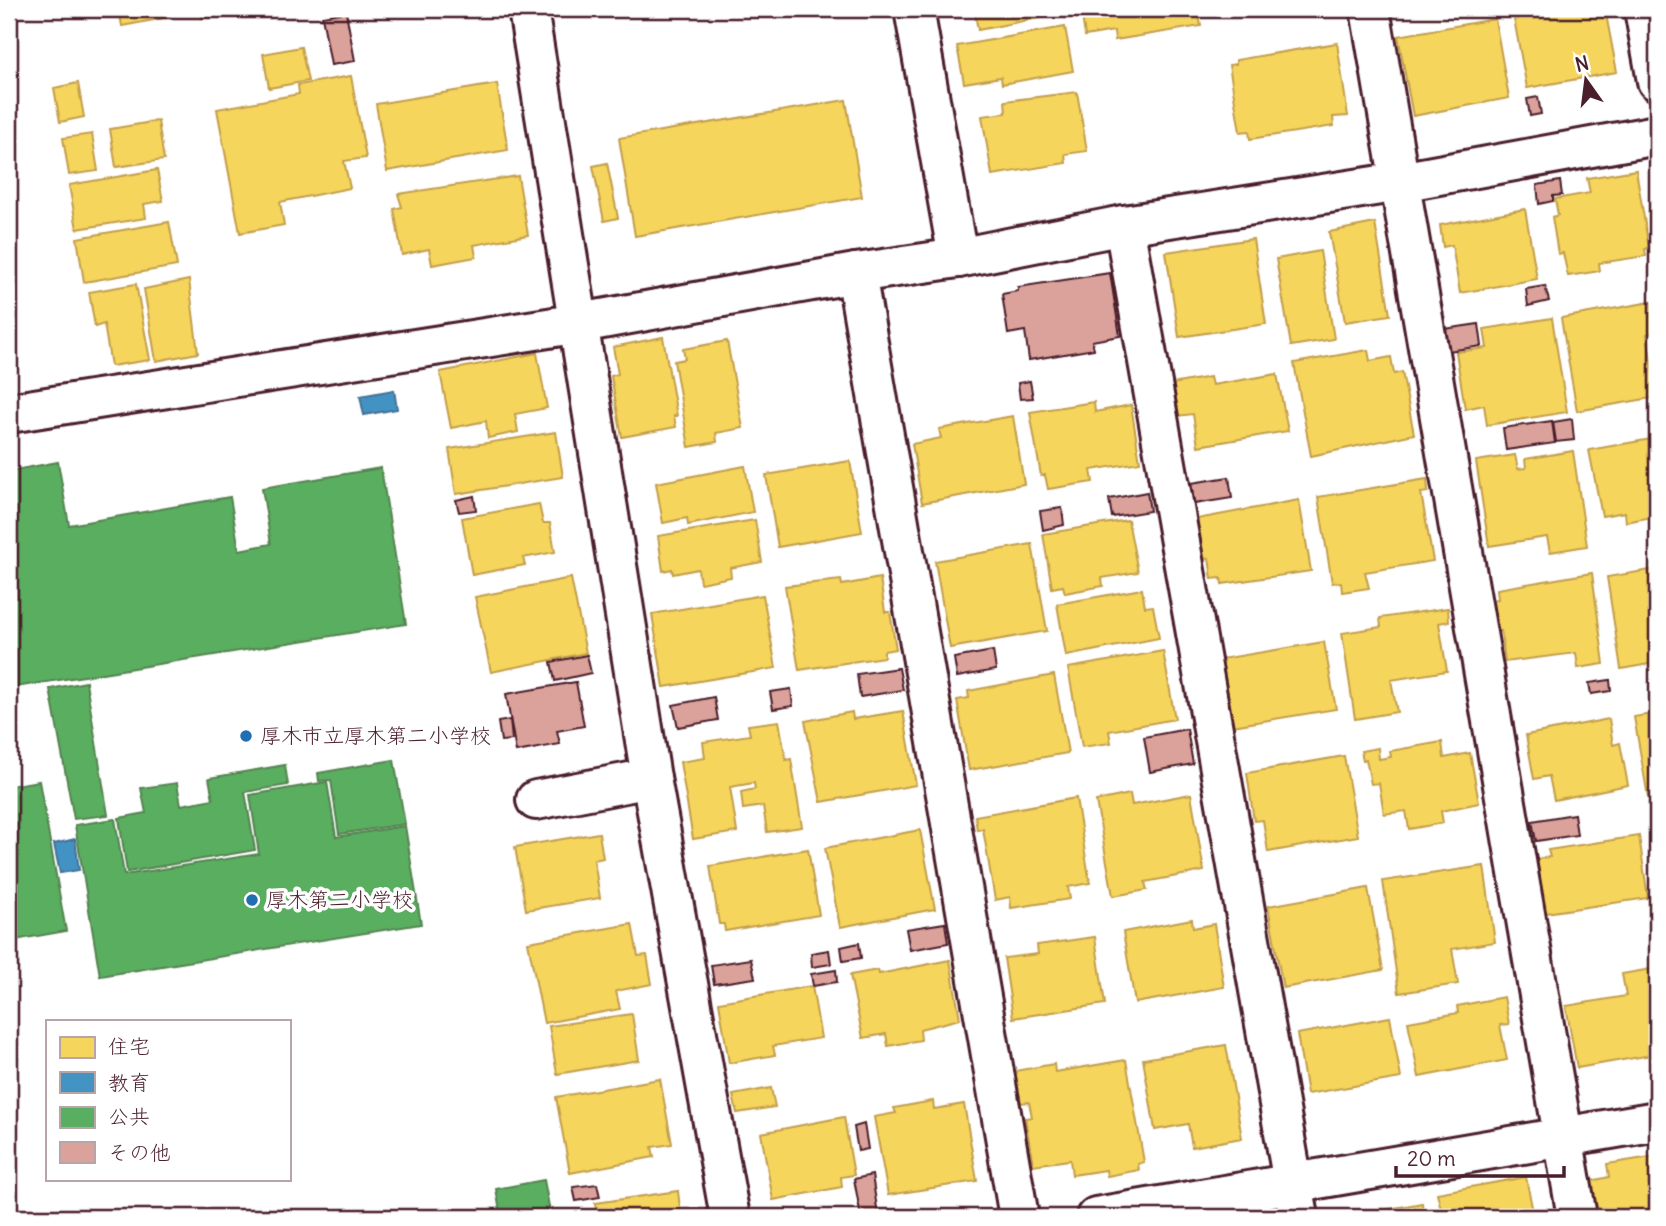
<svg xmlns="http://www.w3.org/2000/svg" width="1666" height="1226" viewBox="0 0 1666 1226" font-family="Delius,'Klee One',sans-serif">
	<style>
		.homes { fill: #f6d55c; stroke: #c29e4d; stroke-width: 2 }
		.schools { fill: #4393c3; stroke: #457095; stroke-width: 2 }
		.public { fill: #5aae61; stroke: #558351; stroke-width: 2 }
		.building { fill: #dba29b; stroke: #4a1f2b; stroke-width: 2 }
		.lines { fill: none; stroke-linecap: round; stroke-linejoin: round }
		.minor-casing { stroke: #4a1f2b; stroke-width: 44 }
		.tertiary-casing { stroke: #4a1f2b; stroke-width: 44 }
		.minor { stroke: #fff; stroke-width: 38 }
		.tertiary { stroke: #fff; stroke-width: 38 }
		.poi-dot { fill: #1f6fb2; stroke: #fff; stroke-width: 2.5 }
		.labels { text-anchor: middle; stroke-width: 7; stroke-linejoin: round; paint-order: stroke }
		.poi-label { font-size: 21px; fill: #4a1f2b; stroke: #fff; text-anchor: start }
	</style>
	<rect width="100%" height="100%" fill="#fff"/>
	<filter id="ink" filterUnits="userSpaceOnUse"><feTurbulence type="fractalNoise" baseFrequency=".0143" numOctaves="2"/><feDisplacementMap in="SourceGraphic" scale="14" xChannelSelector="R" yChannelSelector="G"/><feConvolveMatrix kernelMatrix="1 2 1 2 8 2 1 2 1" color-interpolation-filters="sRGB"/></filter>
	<g filter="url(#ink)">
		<g class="homes">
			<polygon points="119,9 168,9 170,17 122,26"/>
			<polygon points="201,9 258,9 202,18"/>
			<polygon points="974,9 1058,9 1059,14 978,30"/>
			<polygon points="1081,9 1198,9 1201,26 1115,40 1114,31 1085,36"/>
			<polygon points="1570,9 1605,9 1617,72 1527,88 1514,19"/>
			<polygon points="1495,19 1509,98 1413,116 1398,36"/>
			<polygon points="1065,27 1073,71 1002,84 1001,77 964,83 957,46"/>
			<polygon points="1337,43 1348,116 1333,117 1334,126 1250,139 1249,131 1240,132 1229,65 1236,64 1236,60"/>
			<polygon points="301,47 308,81 269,88 263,54"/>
			<polygon points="351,76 366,158 344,161 350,188 280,202 284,225 240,233 217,109 299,94 298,85"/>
			<polygon points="78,83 84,117 60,122 54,88"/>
			<polygon points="497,84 508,150 387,171 376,104"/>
			<polygon points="1077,92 1087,151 1065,154 1066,163 992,175 982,116 1006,113 1005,101"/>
			<polygon points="846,100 862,197 635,236 619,138"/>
			<polygon points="158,121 164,160 116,167 110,129"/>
			<polygon points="92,134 98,171 69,175 63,138"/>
			<polygon points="607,163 618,218 604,221 593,166"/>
			<polygon points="157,170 163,201 144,204 146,218 77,229 69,185"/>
			<polygon points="1636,170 1649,248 1645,249 1646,256 1599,263 1600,271 1568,276 1563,253 1558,254 1552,217 1558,215 1555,199 1590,193 1587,178"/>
			<polygon points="518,176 528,235 474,245 476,257 432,265 429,249 402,255 394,209 402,207 398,194"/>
			<polygon points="1525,209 1537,279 1460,293 1452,245 1443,247 1440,225"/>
			<polygon points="169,222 177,266 84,282 77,238"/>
			<polygon points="1375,223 1390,315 1345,322 1329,232"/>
			<polygon points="1253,239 1266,324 1179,337 1166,252"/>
			<polygon points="1320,251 1334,339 1291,346 1276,259"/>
			<polygon points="189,280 198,353 156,361 144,289"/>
			<polygon points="136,284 150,360 111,366 104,324 95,327 89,292"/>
			<polygon points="1651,302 1656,332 1647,334 1657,397 1577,411 1561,318"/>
			<polygon points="1552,318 1567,412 1487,425 1484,405 1465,409 1456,352 1487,348 1484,329"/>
			<polygon points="663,337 677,416 674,416 676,427 622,437 611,376 618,374 613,347"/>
			<polygon points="727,341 743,428 716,433 717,442 689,447 674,361 685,359 683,349"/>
			<polygon points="1368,350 1370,361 1391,357 1394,374 1402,372 1414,434 1311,456 1294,363"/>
			<polygon points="537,353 547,408 515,414 518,432 488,438 486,421 451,428 440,372"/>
			<polygon points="1277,374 1288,431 1198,446 1193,414 1177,416 1172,384 1210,377 1212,385"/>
			<polygon points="1094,402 1095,412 1131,405 1140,462 1091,470 1093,482 1048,489 1045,475 1041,476 1030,412"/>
			<polygon points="1013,416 1024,484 922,503 912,444 941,438 939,429"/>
			<polygon points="556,432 563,477 456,494 449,449"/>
			<polygon points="1657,438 1657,516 1626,522 1625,512 1602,516 1589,450"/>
			<polygon points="1573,451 1587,546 1550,552 1547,537 1489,546 1476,461 1515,455 1518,469 1526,468 1525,459"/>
			<polygon points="850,461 862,532 778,547 766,475"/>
			<polygon points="745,466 753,512 688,525 687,518 663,523 656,483"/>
			<polygon points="1427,479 1428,492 1421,493 1433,561 1365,572 1369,588 1342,592 1341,582 1332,583 1318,497"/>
			<polygon points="1299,500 1311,571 1222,584 1221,578 1212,579 1209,558 1203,559 1197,519"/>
			<polygon points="539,504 543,523 550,523 555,552 523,558 525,565 472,575 462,518"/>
			<polygon points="755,520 762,562 730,568 731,577 700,583 698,569 673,574 672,569 663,571 658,536"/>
			<polygon points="1128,520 1138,572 1102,578 1103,586 1065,593 1063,586 1052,588 1043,534"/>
			<polygon points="1032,544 1047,631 950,648 935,561"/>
			<polygon points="1657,569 1657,633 1650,635 1655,663 1621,669 1607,577"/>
			<polygon points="1592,573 1604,664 1578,668 1576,653 1505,662 1501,631 1495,632 1490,600 1498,599 1497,589"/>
			<polygon points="571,578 586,653 491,672 475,597"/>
			<polygon points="880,578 885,612 890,612 896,649 884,651 884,657 799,670 785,586 841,580 842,585"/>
			<polygon points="1142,589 1145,607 1153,606 1159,638 1066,656 1057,604"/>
			<polygon points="763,595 776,668 664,687 652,614"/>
			<polygon points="1448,608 1449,621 1439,623 1447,671 1391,680 1397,712 1355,719 1342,633 1381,627 1380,618"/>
			<polygon points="1324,642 1336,709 1232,726 1221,659"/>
			<polygon points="1163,651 1175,719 1109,731 1111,743 1082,747 1068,668"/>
			<polygon points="1054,675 1068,753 969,770 957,700 969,698 968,691"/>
			<polygon points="903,711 916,785 821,802 805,721 852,712 853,719"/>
			<polygon points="1657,713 1657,795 1648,797 1634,717"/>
			<polygon points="1609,719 1613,745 1620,743 1628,785 1554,800 1549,776 1534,779 1526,735"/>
			<polygon points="779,721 786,760 791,759 802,827 767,832 763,806 743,809 741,792 755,789 754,783 730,787 737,832 693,839 680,762 705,758 703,742 750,735 748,725"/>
			<polygon points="1442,742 1444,758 1470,753 1479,803 1441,811 1443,823 1409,829 1406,811 1384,814 1379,783 1371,784 1366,759 1363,760 1361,751 1378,748 1379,759 1391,757 1390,751"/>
			<polygon points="1344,756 1358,836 1268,852 1263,820 1254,821 1247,773"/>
			<polygon points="1130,794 1132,805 1191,794 1204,871 1145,882 1147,890 1113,896 1096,801"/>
			<polygon points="1076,798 1090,883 1068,887 1070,899 1011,908 1010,897 995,900 983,829 977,830 975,816"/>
			<polygon points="920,830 935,909 840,927 825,848"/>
			<polygon points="599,833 603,858 594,860 600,898 526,910 515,847"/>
			<polygon points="1639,836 1648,898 1545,913 1537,859 1550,857 1548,850"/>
			<polygon points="808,849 819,915 725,931 724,924 719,924 710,866"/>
			<polygon points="1484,866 1495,942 1452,949 1458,984 1399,993 1383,881"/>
			<polygon points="1368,888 1383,970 1283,988 1268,906"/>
			<polygon points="1192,919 1193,928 1214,924 1224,987 1135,1003 1123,932"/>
			<polygon points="632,924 638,956 647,955 652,984 616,991 620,1009 544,1023 528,942"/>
			<polygon points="1095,937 1105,1004 1013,1018 1004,958 1038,954 1037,945"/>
			<polygon points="950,960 960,1019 920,1029 921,1040 888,1046 886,1034 863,1038 850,975 878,970 879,974"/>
			<polygon points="1657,968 1657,1054 1577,1068 1566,1006 1626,996 1622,974"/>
			<polygon points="812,986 821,1038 773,1046 775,1055 729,1063 719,1002"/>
			<polygon points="1504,997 1509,1024 1500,1025 1507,1060 1419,1077 1408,1022 1458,1013 1457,1006"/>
			<polygon points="632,1014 639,1060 557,1074 549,1026"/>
			<polygon points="1390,1017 1401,1078 1307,1094 1297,1034"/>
			<polygon points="1226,1045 1242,1138 1192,1147 1188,1124 1155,1130 1143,1059"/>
			<polygon points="1126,1060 1144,1162 1138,1164 1139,1170 1107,1176 1106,1170 1072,1175 1070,1160 1033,1165 1025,1118 1032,1117 1029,1102 1021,1103 1015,1071 1054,1064 1055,1072"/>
			<polygon points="660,1079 672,1144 652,1147 654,1157 570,1173 556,1097"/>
			<polygon points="771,1088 775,1107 737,1113 733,1095"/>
			<polygon points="933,1101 934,1109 964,1104 977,1181 888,1195 874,1117 896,1113 894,1108"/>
			<polygon points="844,1117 854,1175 841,1177 842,1187 773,1200 761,1133"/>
			<polygon points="1657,1156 1657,1217 1598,1217 1591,1181 1609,1177 1607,1164"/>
			<polygon points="1526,1177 1534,1217 1443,1217 1437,1193"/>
			<polygon points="678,1191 681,1217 583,1217 582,1213 596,1210 595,1203"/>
			<polygon points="1422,1203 1424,1217 1346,1217"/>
		</g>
		<g class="schools">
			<polygon points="394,390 397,409 364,415 360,396"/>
			<polygon points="75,839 79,870 60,873 54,844"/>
		</g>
		<g class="public">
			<polygon points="58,462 69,525 230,497 239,550 271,544 262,488 381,468 406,624 9,688 9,471"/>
			<polygon points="86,682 108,815 74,819 50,689"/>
			<polygon points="394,760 405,824 339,834 331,780 319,781 318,773"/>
			<polygon points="285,765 288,785 245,792 255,850 127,872 119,818 146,813 141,788 177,783 181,805 213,799 209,778"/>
			<polygon points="39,781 66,931 9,941 9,786"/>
			<polygon points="327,782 336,837 405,826 421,924 100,976 75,825 115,819 124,875 259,854 250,795"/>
			<polygon points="544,1180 551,1217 501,1217 496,1189"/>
		</g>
		<g class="building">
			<polygon points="346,12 355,61 331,65 322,16"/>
			<polygon points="1538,97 1541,114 1530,116 1527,99"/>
			<polygon points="1560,181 1562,195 1553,196 1553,201 1539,204 1537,185"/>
			<polygon points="1110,273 1120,336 1092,341 1094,349 1029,360 1025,331 1008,334 1002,294 1018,291 1018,287"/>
			<polygon points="1545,286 1549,301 1528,306 1526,289"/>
			<polygon points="1479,324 1482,346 1448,351 1444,329"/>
			<polygon points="1030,381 1033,398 1020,399 1018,383"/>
			<polygon points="1572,419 1574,440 1556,442 1553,422"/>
			<polygon points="1552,421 1555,443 1506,450 1503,428"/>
			<polygon points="1229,477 1232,498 1194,504 1191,483"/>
			<polygon points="1147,492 1150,511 1112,517 1109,499"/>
			<polygon points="474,496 476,510 459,512 456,500"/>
			<polygon points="1062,508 1064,525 1043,530 1040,511"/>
			<polygon points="993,651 996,670 957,677 954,658"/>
			<polygon points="587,655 591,673 555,681 551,662"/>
			<polygon points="899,668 903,690 860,697 857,674"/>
			<polygon points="1610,680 1611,691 1591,694 1589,683"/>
			<polygon points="576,682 584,726 557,731 560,744 516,752 506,694"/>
			<polygon points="791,689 793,706 773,709 770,692"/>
			<polygon points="714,697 718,720 678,727 673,705"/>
			<polygon points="510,720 512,740 501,741 498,722"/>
			<polygon points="1187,729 1193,764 1150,772 1144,737"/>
			<polygon points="1574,814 1577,835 1536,841 1532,821"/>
			<polygon points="945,923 948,943 910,950 906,929"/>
			<polygon points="859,943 861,958 843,961 841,947"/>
			<polygon points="829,950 831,964 812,967 811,953"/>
			<polygon points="751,959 755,978 714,984 711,965"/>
			<polygon points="836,970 837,982 813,986 811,974"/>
			<polygon points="864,1124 868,1149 858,1151 854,1127"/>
			<polygon points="872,1175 878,1215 861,1217 854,1179"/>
			<polygon points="597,1184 600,1197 576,1201 573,1187"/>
		</g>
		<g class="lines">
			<defs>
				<g id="minor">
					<polyline points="528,9 651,778 730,1217"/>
					<polyline points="914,9 958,258"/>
					<polyline points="1370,9 1577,1217"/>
					<polyline points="1124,225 1299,1217"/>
					<polyline points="856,273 1019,1217"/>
					<polyline points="9,413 580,323 856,273 958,258 1124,225 1400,182 1657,135"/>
					<polyline points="536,800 651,778"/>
				</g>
				<g id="tertiary">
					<polyline points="1644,9 1657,81"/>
					<polyline points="1096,1217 1657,1121"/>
				</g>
			</defs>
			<use href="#minor" class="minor-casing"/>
			<use href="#tertiary" class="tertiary-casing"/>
			<use href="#minor" class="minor"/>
			<use href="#tertiary" class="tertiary"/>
		</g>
	</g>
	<g class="poi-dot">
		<circle cx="246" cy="736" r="7"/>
		<circle cx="252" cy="900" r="7"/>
	</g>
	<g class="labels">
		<g class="poi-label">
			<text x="260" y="743">厚木市立厚木第二小学校</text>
			<text x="266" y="907">厚木第二小学校</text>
		</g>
	</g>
	<rect width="1666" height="1226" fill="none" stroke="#fff" stroke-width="35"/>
	<rect x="18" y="18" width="1631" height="1191" fill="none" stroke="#4a1f2b" stroke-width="2.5" filter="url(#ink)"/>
	<rect x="46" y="1020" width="245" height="161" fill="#ffffff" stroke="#b7a5aa" stroke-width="2"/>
	<rect x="60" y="1037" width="35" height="21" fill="#f6d55c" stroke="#b7a5aa" stroke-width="2"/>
	<text x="108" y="1054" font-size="21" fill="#4a1f2b">住宅</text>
	<rect x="60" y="1072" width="35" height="21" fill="#4393c3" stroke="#b7a5aa" stroke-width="2"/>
	<text x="108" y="1090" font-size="21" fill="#4a1f2b">教育</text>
	<rect x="60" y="1107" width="35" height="21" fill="#5aae61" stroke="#b7a5aa" stroke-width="2"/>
	<text x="108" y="1124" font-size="21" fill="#4a1f2b">公共</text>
	<rect x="60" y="1142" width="35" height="21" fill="#dba29b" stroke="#b7a5aa" stroke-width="2"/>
	<text x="108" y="1160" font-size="21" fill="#4a1f2b">その他</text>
	<g transform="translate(1586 80) rotate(346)" stroke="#ffffff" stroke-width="5" paint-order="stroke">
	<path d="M0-5L12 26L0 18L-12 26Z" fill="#4a1f2b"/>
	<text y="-10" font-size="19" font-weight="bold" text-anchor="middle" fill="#4a1f2b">N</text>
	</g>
	<path d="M1396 1166v10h168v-10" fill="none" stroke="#4a1f2b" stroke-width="3.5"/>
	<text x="1407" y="1166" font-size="21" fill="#4a1f2b" stroke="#ffffff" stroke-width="5" paint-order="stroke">20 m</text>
</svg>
